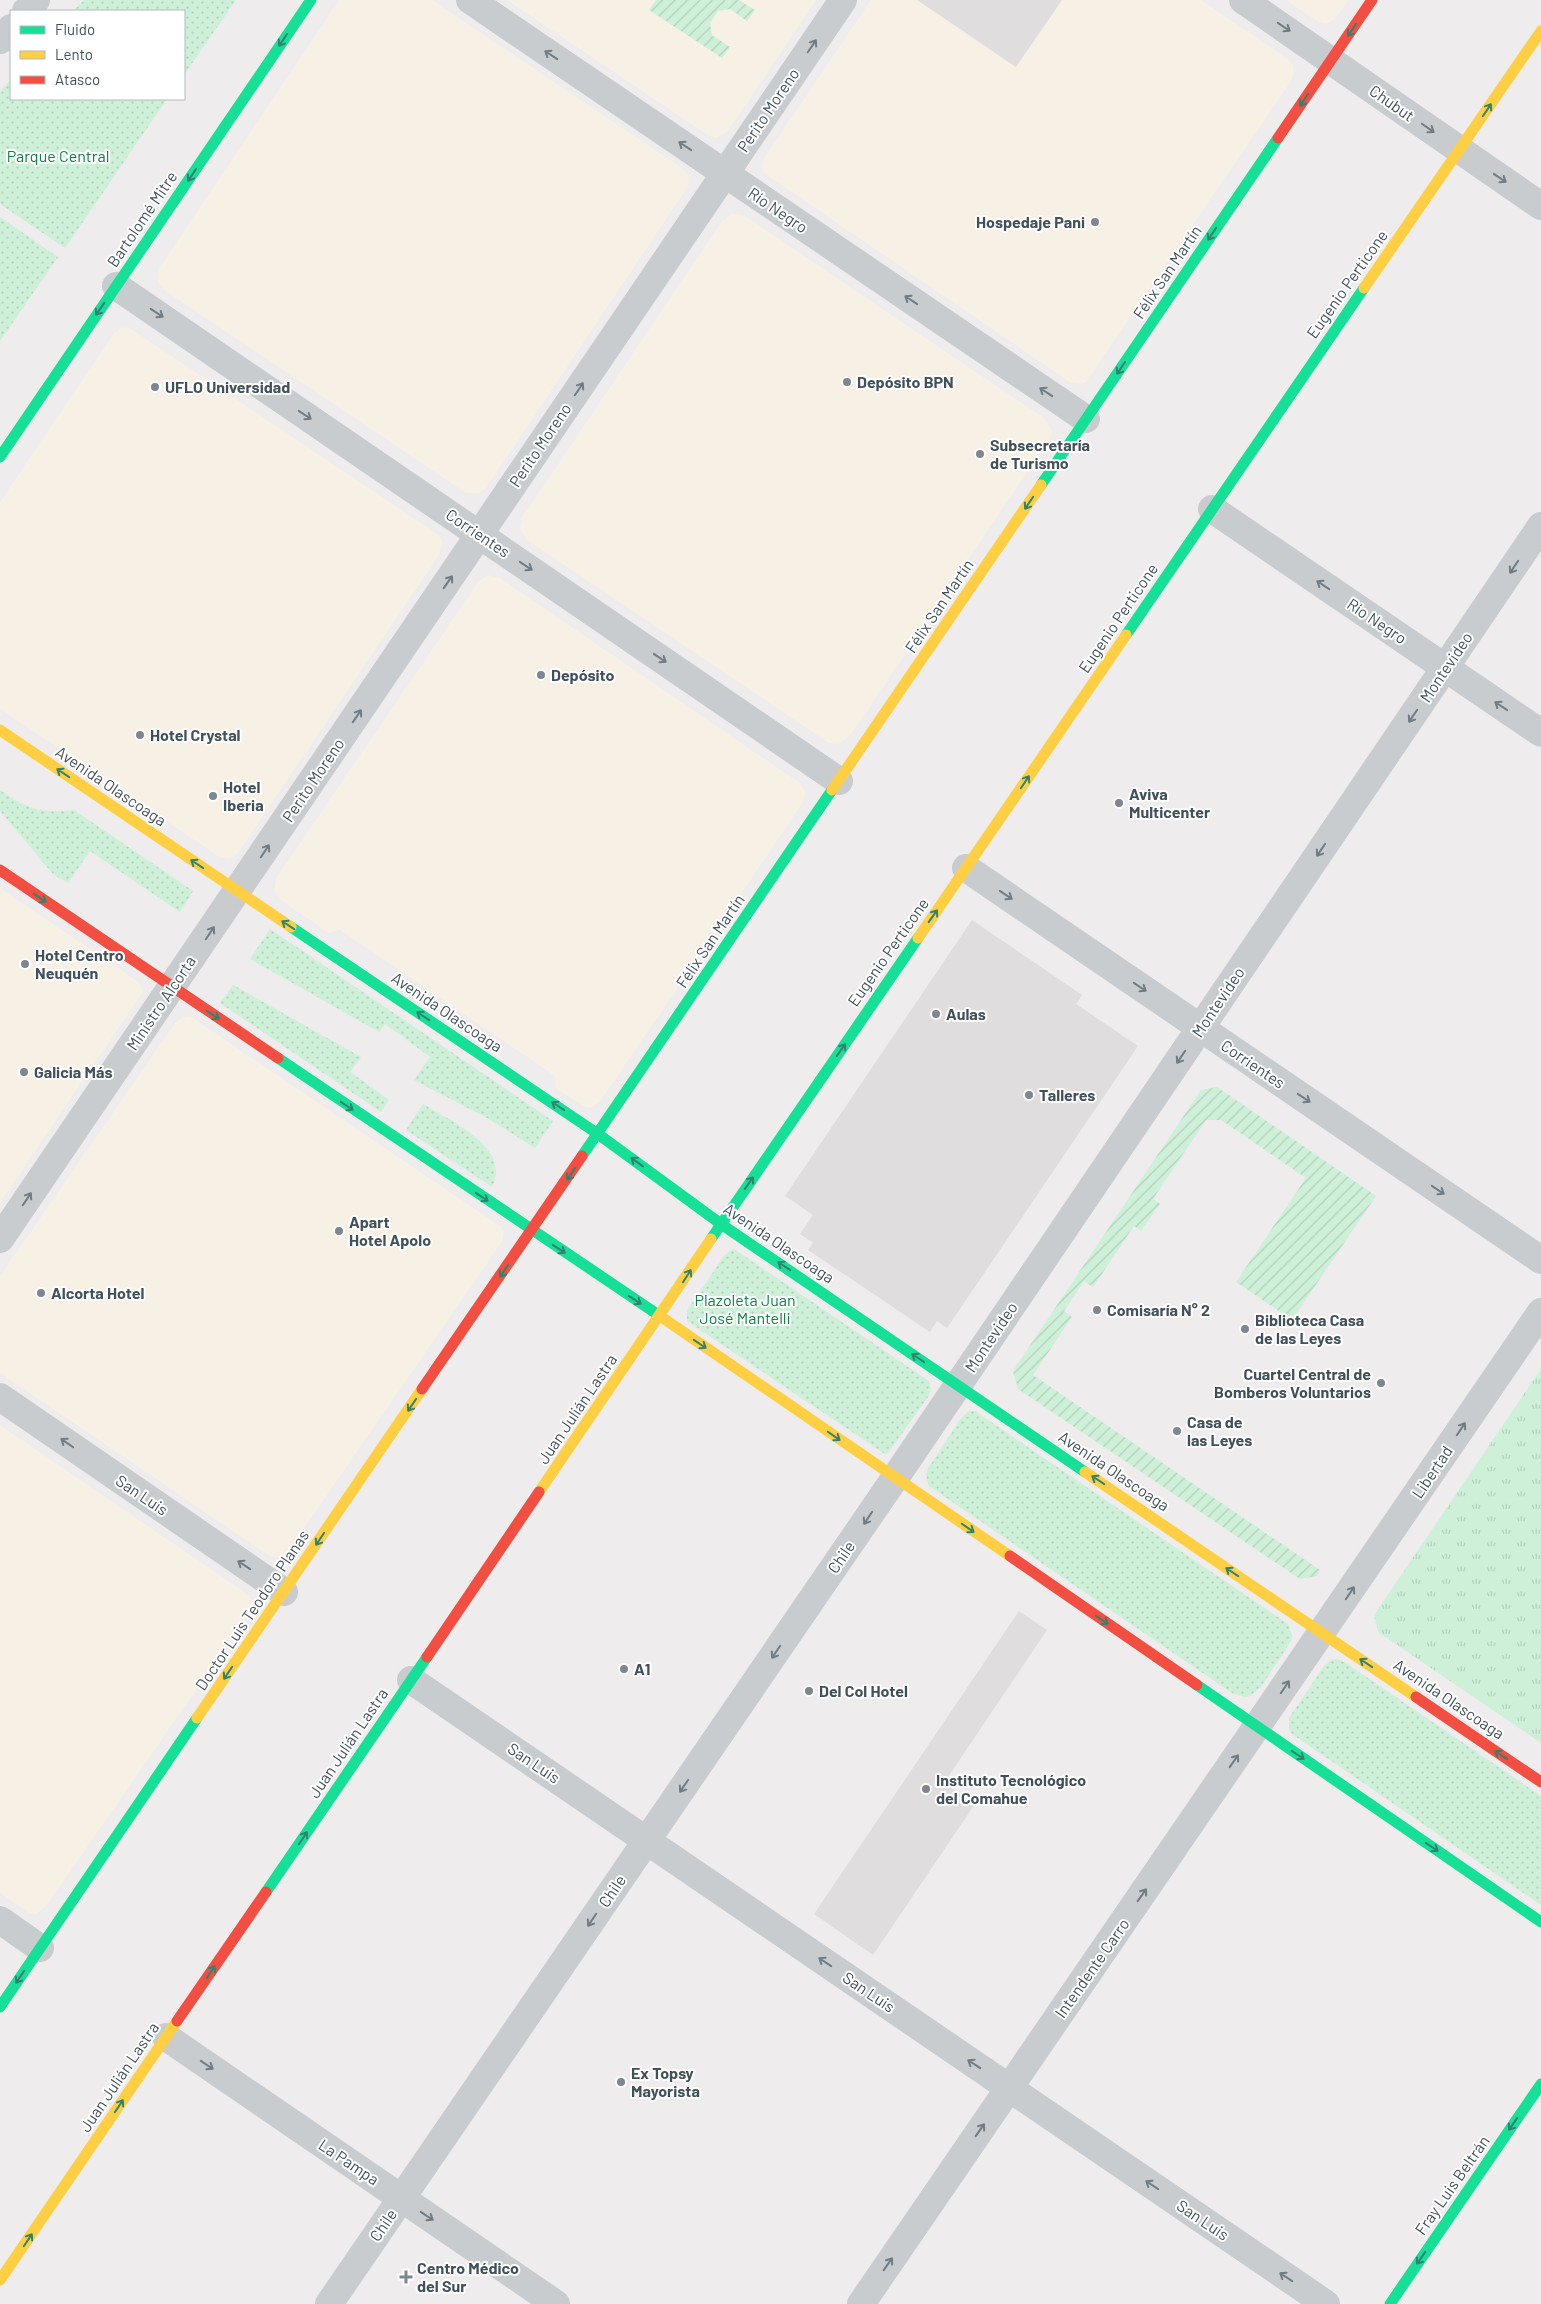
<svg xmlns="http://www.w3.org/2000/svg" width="1541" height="2304" viewBox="0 0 1541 2304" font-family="Barlow,sans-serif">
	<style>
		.commercial { fill: #f6f0e5 }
		.education { fill: #dfddde }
		.grass { fill: url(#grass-tufts) }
		.park { fill: url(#park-dots) }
		.garden { fill: url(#garden-furrows) }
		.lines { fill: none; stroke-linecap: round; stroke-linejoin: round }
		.street { stroke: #c8ccce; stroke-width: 28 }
		.fast { stroke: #16e098; stroke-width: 11 }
		.slow { stroke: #ffcf43; stroke-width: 11 }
		.jam { stroke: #f24e42; stroke-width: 11 }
		.oneway { stroke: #717b83 }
		.oneway2 { stroke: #338270 }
		.poi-dot { fill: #7e878d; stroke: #fff; stroke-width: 2 }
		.labels { text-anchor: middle; stroke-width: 4; stroke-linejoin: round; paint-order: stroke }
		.street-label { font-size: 16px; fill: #42505a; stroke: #fff }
		.park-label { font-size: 16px; fill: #0d8242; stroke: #fff }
		.poi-label { font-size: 16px; font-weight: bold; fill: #42505a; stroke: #fff; text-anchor: start }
	</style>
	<defs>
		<pattern id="grass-tufts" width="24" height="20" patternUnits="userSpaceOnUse" patternTransform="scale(1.25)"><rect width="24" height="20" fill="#cef0d9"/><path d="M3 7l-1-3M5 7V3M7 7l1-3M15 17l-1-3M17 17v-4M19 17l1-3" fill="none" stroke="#b2d0bc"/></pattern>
		<pattern id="park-dots" width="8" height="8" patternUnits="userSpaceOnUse" patternTransform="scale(1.25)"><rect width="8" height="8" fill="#cef0d9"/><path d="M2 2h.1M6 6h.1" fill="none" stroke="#b2d0bc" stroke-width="1.8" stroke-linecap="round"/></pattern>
		<pattern id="garden-furrows" width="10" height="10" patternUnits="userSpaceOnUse" patternTransform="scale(1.25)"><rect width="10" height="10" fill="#cef0d9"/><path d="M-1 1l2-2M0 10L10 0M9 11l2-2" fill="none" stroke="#b2d0bc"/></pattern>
	</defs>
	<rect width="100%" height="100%" fill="#eeecec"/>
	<g class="commercial">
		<polygon points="339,0 432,0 682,168 689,177 687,188 486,488 479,493 466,493 164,290 157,279 160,267"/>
		<polygon points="507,0 816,0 728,131 716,138 709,136"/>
		<polygon points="871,0 1201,0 1288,59 1293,65 1294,73 1291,81 1086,382 1081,384 1071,383 764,173 762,166 764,158"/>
		<polygon points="1286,0 1349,0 1335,19 1326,24 1318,22"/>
		<polygon points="732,213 745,216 1044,418 1052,430 1050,438 850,736 839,744 829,743 527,540 520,529 521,519 722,221"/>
		<polygon points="128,327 439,535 443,542 439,555 238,853 228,859 218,856 0,709 0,502 114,333 120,328"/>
		<polygon points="488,575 500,578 800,783 806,792 802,804 600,1102 590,1108 583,1106 556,1088 555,1076 340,930 328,933 281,900 274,890 276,878 440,638 478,582"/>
		<polygon points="0,888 136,980 141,985 143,992 0,1203"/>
		<polygon points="190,1016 500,1226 504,1233 502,1242 497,1249 289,1550 279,1558 271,1557 0,1373 0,1276 175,1023 183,1017"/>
		<polygon points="0,1425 249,1595 253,1602 249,1614 47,1905 37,1914 29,1913 0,1893"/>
	</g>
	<g class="education">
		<polygon points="917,0 1062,0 1016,67"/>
		<polygon points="972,920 1082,995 1076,1004 1138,1046 947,1328 937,1321 930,1332 808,1250 813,1243 800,1234 813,1215 785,1196"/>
		<polygon points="1019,1611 1047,1630 944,1783 975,1804 873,1955 814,1914"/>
	</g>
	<polygon class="grass" points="1541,1369 1541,1743 1378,1632 1374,1615"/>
	<g class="park">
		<polygon points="84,0 236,0 184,75 184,11 73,11"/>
		<polygon points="11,79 11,99 167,99 65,248 0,204 0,92"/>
		<polygon points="0,217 58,257 0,341"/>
		<path d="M0,790c27,19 41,24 74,20l119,81 -13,21 -90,-61 -22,32 -15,-9 -53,-63z"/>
		<polygon points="270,929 553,1121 535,1148 489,1119 414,1080 430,1057 385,1024 379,1032 250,959"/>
		<polygon points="233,985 361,1057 350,1072 389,1100 381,1112 220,1003"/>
		<path d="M423,1104c27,17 89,43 69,83l-86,-57z"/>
		<polygon points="734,1249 929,1381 931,1389 928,1397 888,1453 885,1454 687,1321 687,1311 690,1306 724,1256 731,1250"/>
		<polygon points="969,1411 975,1411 1288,1624 1292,1636 1291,1641 1261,1687 1250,1696 1244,1697 1232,1693 929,1486 926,1476 927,1470 962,1417"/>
		<polygon points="1332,1659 1337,1659 1346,1663 1541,1796 1541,1905 1292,1734 1289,1729 1289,1718 1324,1666"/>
	</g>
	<g class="garden">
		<polygon points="656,0 739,0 755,10 747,21 730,9 718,11 710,23 712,35 730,47 722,58 649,10"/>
		<polygon points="1217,1087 1376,1196 1292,1320 1236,1282 1306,1178 1221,1120 1206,1120 1153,1199 1160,1204 1141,1231 1134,1226 1093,1287 1084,1281 1064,1311 1072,1317 1033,1375 1320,1570 1317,1576 1300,1579 1018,1389 1013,1371 1201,1090"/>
	</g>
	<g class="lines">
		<g class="street">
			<polyline points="470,0 1086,419"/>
			<polyline points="1243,0 1541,206"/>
			<polyline points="26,11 36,0"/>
			<polyline points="0,40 11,28"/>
			<polyline points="116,286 839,781"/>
			<polyline points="1212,509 1541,733"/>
			<polyline points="966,868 1541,1260"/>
			<polyline points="0,1239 843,0"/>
			<polyline points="0,1397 284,1592"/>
			<polyline points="411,1680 1326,2304"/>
			<polyline points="0,1920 40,1948"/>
			<polyline points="166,2037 556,2304"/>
			<polyline points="329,2304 895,1478 1541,526"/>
			<polyline points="861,2304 1541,1312"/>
		</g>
		<g class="fast">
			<polyline points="0,457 311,0"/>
			<polyline points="1041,485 1278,138"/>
			<polyline points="1126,635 1364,288"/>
			<polyline points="291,927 598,1134 721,1224"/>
			<polyline points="278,1058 660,1316"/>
			<polyline points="582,1156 832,790"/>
			<polyline points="721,1224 1085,1472"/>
			<polyline points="711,1239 918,938"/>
			<polyline points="1197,1685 1541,1922"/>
			<polyline points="266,1892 427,1657"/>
			<polyline points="0,2007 197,1718"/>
			<polyline points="1390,2304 1541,2084"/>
		</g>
		<g class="slow">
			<polyline points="1364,288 1541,31"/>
			<polyline points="0,730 291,927"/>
			<polyline points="832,790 1041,485"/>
			<polyline points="918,938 1126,635"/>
			<polyline points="660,1316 1010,1556"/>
			<polyline points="1085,1472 1416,1697"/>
			<polyline points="539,1492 711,1239"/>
			<polyline points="197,1718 422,1389"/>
			<polyline points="0,2280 177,2021"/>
		</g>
		<g class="jam">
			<polyline points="1278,138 1372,0"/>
			<polyline points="0,870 278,1058"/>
			<polyline points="422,1389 582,1156"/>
			<polyline points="1010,1556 1197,1685"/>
			<polyline points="427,1657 539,1492"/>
			<polyline points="1416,1697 1541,1782"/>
			<polyline points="177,2021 266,1892"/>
		</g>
	</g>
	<defs><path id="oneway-shaft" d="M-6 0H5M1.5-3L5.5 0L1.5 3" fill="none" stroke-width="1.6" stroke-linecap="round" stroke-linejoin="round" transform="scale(1.25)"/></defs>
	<g class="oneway">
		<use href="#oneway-shaft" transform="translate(1284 27) rotate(34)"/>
		<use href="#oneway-shaft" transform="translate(812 46) rotate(-56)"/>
		<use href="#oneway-shaft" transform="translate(551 55) rotate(-146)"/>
		<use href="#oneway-shaft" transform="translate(1428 128) rotate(35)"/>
		<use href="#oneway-shaft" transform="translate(685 146) rotate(-146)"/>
		<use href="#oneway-shaft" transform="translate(1500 178) rotate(34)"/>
		<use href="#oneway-shaft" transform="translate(911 300) rotate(-146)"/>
		<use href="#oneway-shaft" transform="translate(157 313) rotate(34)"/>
		<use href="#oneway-shaft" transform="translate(579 389) rotate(-56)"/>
		<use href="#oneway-shaft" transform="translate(1046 392) rotate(-146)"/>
		<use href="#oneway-shaft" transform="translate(305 415) rotate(34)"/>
		<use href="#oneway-shaft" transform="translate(526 566) rotate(34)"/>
		<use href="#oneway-shaft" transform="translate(1514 567) rotate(124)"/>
		<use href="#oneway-shaft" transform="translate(448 582) rotate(-55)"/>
		<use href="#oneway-shaft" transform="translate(1323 585) rotate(-146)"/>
		<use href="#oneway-shaft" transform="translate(660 658) rotate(34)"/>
		<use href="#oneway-shaft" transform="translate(1501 706) rotate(-146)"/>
		<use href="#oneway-shaft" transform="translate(357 716) rotate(-56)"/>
		<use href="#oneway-shaft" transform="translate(1413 716) rotate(124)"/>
		<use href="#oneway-shaft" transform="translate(1321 850) rotate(124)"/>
		<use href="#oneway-shaft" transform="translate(265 851) rotate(-56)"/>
		<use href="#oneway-shaft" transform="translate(1006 895) rotate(34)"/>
		<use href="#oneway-shaft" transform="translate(210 933) rotate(-56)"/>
		<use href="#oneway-shaft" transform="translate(1140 987) rotate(34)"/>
		<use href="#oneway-shaft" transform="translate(1181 1057) rotate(124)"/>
		<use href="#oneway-shaft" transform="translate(1304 1098) rotate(34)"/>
		<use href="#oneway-shaft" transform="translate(1438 1190) rotate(34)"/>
		<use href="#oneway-shaft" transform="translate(27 1199) rotate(-56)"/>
		<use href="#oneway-shaft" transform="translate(1461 1429) rotate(-56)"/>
		<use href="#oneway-shaft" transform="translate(67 1443) rotate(-145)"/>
		<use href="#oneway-shaft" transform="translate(868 1518) rotate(124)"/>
		<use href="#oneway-shaft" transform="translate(244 1565) rotate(-146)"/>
		<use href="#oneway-shaft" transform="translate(1350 1593) rotate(-56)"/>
		<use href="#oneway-shaft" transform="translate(776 1652) rotate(124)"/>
		<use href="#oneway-shaft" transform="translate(1285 1687) rotate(-56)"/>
		<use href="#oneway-shaft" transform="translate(1234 1761) rotate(-55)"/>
		<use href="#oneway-shaft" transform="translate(684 1786) rotate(124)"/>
		<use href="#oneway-shaft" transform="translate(1142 1895) rotate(-55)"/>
		<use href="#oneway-shaft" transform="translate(592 1920) rotate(124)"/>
		<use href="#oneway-shaft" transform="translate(825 1962) rotate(-146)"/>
		<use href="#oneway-shaft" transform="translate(974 2064) rotate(-146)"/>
		<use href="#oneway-shaft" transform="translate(207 2065) rotate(34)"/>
		<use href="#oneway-shaft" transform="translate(980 2130) rotate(-55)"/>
		<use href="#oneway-shaft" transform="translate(1152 2185) rotate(-146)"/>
		<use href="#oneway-shaft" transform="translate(427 2216) rotate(34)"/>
		<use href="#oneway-shaft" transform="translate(888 2264) rotate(-55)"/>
		<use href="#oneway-shaft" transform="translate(1286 2277) rotate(-146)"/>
	</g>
	<g class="oneway2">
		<use href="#oneway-shaft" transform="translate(1352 30) rotate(124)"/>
		<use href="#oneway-shaft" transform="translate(283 40) rotate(124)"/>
		<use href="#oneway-shaft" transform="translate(1304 100) rotate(124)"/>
		<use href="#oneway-shaft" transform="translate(1487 110) rotate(-56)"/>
		<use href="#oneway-shaft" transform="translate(192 175) rotate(124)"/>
		<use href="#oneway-shaft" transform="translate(1212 234) rotate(124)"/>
		<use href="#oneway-shaft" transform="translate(100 309) rotate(125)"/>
		<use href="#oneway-shaft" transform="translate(1121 368) rotate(124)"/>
		<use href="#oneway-shaft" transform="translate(1029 503) rotate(124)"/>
		<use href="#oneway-shaft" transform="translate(63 773) rotate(-146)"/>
		<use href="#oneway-shaft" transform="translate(1025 782) rotate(-56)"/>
		<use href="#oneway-shaft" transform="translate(197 864) rotate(-146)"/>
		<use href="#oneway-shaft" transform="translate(40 898) rotate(34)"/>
		<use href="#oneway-shaft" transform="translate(933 916) rotate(-55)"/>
		<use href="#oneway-shaft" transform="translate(288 925) rotate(-146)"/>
		<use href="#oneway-shaft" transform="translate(213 1015) rotate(34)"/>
		<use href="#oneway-shaft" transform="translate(423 1016) rotate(-146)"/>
		<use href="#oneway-shaft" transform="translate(841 1050) rotate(-55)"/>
		<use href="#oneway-shaft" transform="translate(347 1106) rotate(34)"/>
		<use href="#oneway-shaft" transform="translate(558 1106) rotate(-146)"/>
		<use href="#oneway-shaft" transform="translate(637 1162) rotate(-144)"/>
		<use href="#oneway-shaft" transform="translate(571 1174) rotate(124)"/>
		<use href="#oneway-shaft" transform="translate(749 1183) rotate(-55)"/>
		<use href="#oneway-shaft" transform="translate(482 1197) rotate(34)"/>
		<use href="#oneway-shaft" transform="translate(559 1249) rotate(33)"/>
		<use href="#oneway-shaft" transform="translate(784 1266) rotate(-146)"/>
		<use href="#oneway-shaft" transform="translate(504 1271) rotate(124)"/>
		<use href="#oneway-shaft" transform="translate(687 1276) rotate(-57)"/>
		<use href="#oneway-shaft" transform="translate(635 1300) rotate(33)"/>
		<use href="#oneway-shaft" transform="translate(700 1344) rotate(34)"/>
		<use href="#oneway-shaft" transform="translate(918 1358) rotate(-146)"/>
		<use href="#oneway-shaft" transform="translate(412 1405) rotate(124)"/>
		<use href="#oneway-shaft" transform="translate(834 1436) rotate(35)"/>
		<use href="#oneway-shaft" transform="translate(1098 1480) rotate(-146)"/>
		<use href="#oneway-shaft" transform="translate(968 1528) rotate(35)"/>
		<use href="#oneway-shaft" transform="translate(320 1539) rotate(124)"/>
		<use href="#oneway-shaft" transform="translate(1232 1572) rotate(-146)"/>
		<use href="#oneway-shaft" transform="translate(1102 1620) rotate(34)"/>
		<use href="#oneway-shaft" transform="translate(1366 1663) rotate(-146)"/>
		<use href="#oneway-shaft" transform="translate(228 1673) rotate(124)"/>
		<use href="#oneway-shaft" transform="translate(1298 1755) rotate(34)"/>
		<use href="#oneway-shaft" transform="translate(1501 1755) rotate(-146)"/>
		<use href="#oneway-shaft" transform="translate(303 1838) rotate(-56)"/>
		<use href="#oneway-shaft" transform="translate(1432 1847) rotate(34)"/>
		<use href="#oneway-shaft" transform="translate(211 1972) rotate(-56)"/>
		<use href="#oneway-shaft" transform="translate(20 1977) rotate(124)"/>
		<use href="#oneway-shaft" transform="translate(119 2106) rotate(-56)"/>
		<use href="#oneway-shaft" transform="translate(1513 2124) rotate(125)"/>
		<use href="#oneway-shaft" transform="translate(28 2240) rotate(-56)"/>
		<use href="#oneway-shaft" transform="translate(1421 2258) rotate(125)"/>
	</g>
	<g class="poi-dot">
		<circle cx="1095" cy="222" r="5"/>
		<circle cx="847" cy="382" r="5"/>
		<circle cx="155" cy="387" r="5"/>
		<circle cx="980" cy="454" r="5"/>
		<circle cx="541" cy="675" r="5"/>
		<circle cx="140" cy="735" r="5"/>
		<circle cx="213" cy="796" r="5"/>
		<circle cx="1119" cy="803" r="5"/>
		<circle cx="25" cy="964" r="5"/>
		<circle cx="936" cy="1014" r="5"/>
		<circle cx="24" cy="1072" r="5"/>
		<circle cx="1029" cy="1095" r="5"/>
		<circle cx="339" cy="1231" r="5"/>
		<circle cx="41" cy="1293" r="5"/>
		<circle cx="1097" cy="1310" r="5"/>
		<circle cx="1245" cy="1329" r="5"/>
		<circle cx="1381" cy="1383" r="5"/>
		<circle cx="1177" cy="1431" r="5"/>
		<circle cx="624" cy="1669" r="5"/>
		<circle cx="809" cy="1691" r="5"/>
		<circle cx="926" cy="1789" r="5"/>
		<circle cx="621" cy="2082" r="5"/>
		<path d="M403.5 2269.5h5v5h5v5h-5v5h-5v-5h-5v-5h5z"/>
	</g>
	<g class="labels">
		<g class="street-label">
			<text transform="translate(1392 103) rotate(35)" y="6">Chubut</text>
			<text transform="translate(768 110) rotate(-56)" y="6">Perito Moreno</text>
			<text transform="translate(778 210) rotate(34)" y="6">Río Negro</text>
			<text transform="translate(142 219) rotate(-56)" y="6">Bartolomé Mitre</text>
			<text transform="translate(1167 272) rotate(-56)" y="6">Félix San Martín</text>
			<text transform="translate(1347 284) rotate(-55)" y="6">Eugenio Perticone</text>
			<text transform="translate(540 445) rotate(-56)" y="6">Perito Moreno</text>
			<text transform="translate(478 533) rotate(34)" y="6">Corrientes</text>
			<text transform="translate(939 606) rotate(-56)" y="6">Félix San Martín</text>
			<text transform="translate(1118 618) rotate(-56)" y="6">Eugenio Perticone</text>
			<text transform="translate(1377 621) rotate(34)" y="6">Río Negro</text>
			<text transform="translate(1446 667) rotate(-56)" y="6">Montevideo</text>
			<text transform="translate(313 780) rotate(-56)" y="6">Perito Moreno</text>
			<text transform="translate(111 786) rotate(34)" y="6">Avenida Olascoaga</text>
			<text transform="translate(710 941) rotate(-56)" y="6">Félix San Martín</text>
			<text transform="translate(888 952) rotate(-55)" y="6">Eugenio Perticone</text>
			<text transform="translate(1218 1002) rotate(-56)" y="6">Montevideo</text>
			<text transform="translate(161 1003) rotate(-56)" y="6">Ministro Alcorta</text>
			<text transform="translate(447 1012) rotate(34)" y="6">Avenida Olascoaga</text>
			<text transform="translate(1253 1064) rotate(34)" y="6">Corrientes</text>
			<text transform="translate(779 1243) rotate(34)" y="6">Avenida Olascoaga</text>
			<text transform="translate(991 1337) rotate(-56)" y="6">Montevideo</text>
			<text transform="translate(577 1409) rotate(-56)" y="6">Juan Julián Lastra</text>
			<text transform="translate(1114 1471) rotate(34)" y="6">Avenida Olascoaga</text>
			<text transform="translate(1432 1472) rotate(-56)" y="6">Libertad</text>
			<text transform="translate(142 1495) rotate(34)" y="6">San Luis</text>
			<text transform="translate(841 1557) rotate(-56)" y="6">Chile</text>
			<text transform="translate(252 1610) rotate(-56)" y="6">Doctor Luis Teodoro Planas</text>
			<text transform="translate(1449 1699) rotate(34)" y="6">Avenida Olascoaga</text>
			<text transform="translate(348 1743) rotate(-56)" y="6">Juan Julián Lastra</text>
			<text transform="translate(534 1763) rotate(34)" y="6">San Luis</text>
			<text transform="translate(612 1891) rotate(-56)" y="6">Chile</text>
			<text transform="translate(1092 1968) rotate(-55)" y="6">Intendente Carro</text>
			<text transform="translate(869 1992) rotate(34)" y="6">San Luis</text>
			<text transform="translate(119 2077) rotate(-56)" y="6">Juan Julián Lastra</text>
			<text transform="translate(349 2162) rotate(34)" y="6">La Pampa</text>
			<text transform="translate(1452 2185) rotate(-55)" y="6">Fray Luis Beltrán</text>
			<text transform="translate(1203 2220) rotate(34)" y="6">San Luis</text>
			<text transform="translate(383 2225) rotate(-56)" y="6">Chile</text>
		</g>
		<g class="park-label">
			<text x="58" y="162">Parque Central</text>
			<text x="745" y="1306">Plazoleta Juan<tspan x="745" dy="18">José Mantelli</tspan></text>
		</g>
		<g class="poi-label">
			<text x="1085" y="228" text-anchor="end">Hospedaje Pani</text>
			<text x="857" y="388">Depósito BPN</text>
			<text x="165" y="393">UFLO Universidad</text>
			<text x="990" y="451">Subsecretaría<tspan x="990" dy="18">de Turismo</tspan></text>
			<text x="551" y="681">Depósito</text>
			<text x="150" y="741">Hotel Crystal</text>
			<text x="223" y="793">Hotel<tspan x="223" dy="18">Iberia</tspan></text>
			<text x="1129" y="800">Aviva<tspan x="1129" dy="18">Multicenter</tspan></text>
			<text x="35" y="961">Hotel Centro<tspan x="35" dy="18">Neuquén</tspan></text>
			<text x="946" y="1020">Aulas</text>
			<text x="34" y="1078">Galicia Más</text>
			<text x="1039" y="1101">Talleres</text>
			<text x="349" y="1228">Apart<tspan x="349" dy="18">Hotel Apolo</tspan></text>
			<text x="51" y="1299">Alcorta Hotel</text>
			<text x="1107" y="1316">Comisaría N° 2</text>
			<text x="1255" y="1326">Biblioteca Casa<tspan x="1255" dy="18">de las Leyes</tspan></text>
			<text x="1371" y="1380" text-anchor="end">Cuartel Central de<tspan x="1371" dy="18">Bomberos Voluntarios</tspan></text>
			<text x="1187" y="1428">Casa de<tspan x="1187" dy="18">las Leyes</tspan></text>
			<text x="634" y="1675">A1</text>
			<text x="819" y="1697">Del Col Hotel</text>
			<text x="936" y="1786">Instituto Tecnológico<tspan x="936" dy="18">del Comahue</tspan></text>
			<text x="631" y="2079">Ex Topsy<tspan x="631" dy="18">Mayorista</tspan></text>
			<text x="417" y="2274">Centro Médico<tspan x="417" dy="18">del Sur</tspan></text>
		</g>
	</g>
	<rect x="10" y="10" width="175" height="90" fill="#ffffff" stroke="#b3b9bd"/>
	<rect x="20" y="26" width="25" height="8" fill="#16e098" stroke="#b3b9bd"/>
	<text x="55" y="35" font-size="15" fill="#42505a">Fluido</text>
	<rect x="20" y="51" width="25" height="8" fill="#ffcf43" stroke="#b3b9bd"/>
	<text x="55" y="60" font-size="15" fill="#42505a">Lento</text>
	<rect x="20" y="76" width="25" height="8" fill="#f24e42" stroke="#b3b9bd"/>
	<text x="55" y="85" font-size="15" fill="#42505a">Atasco</text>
</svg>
